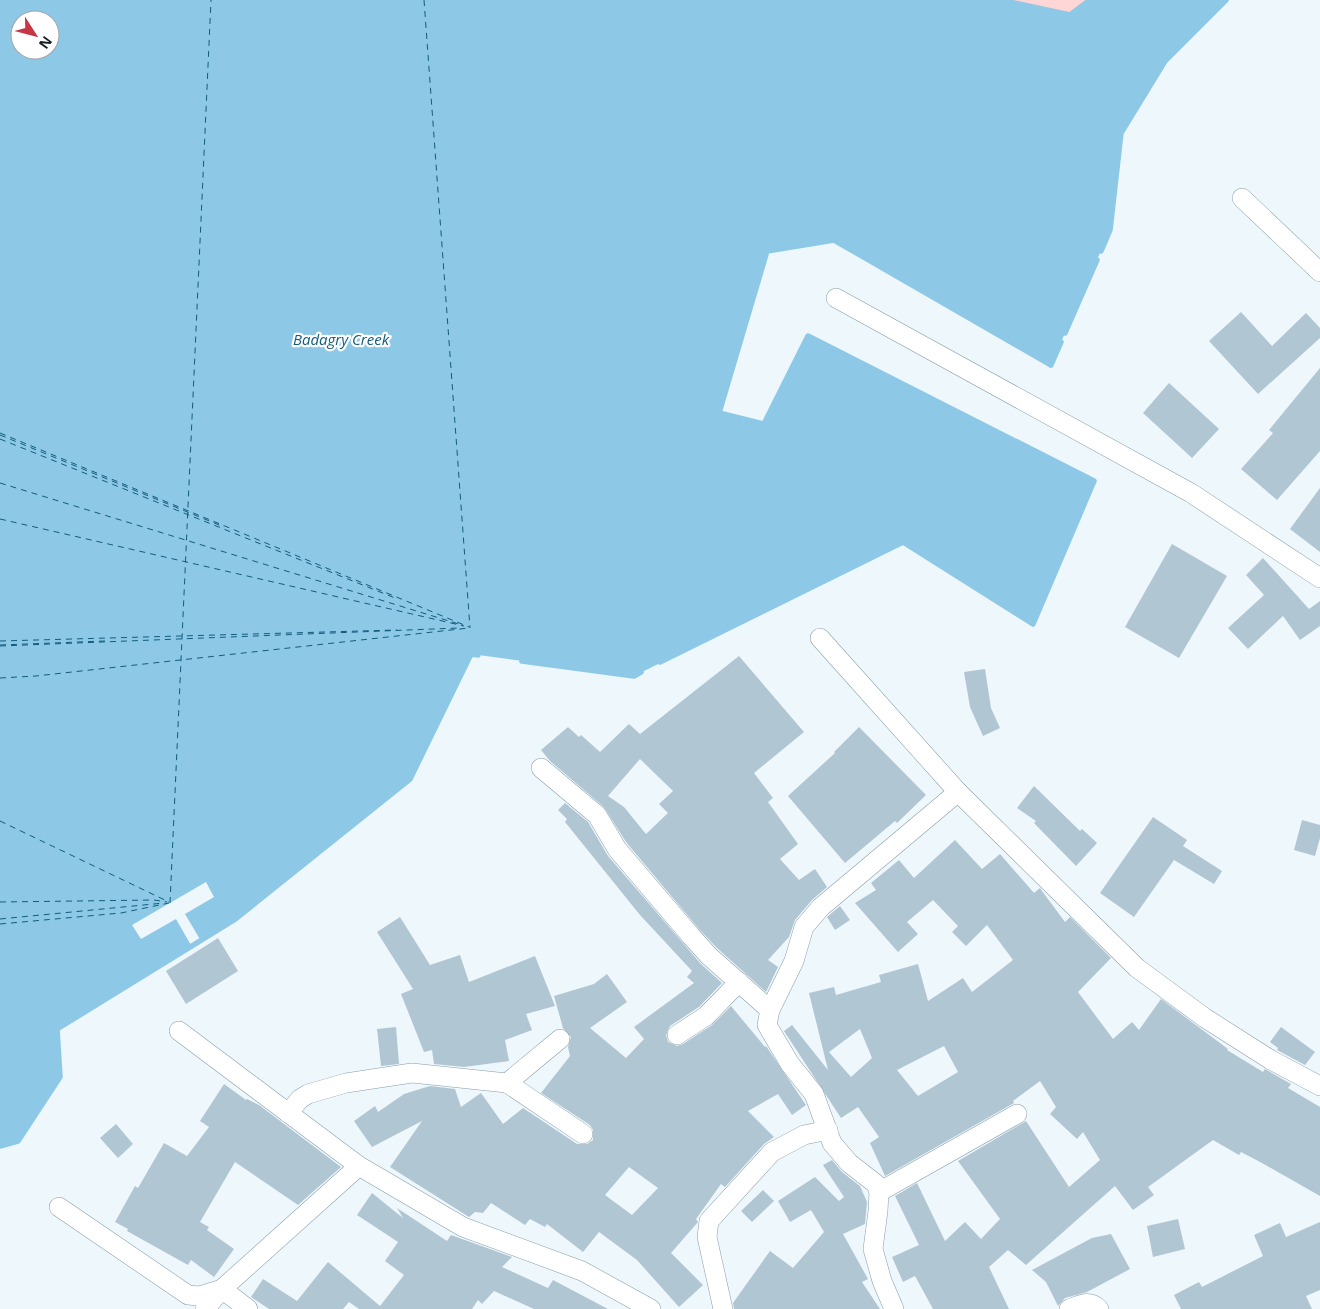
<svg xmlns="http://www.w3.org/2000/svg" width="1320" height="1309" viewBox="0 0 1320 1309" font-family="'Open Sans',sans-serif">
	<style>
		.green { fill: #fdd6d5 }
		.water { fill: #8dc8e7; fill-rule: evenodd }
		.pier { fill: #eef7fc }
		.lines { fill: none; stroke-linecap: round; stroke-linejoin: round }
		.stream { stroke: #8dc8e7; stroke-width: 5.5 }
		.ferry { stroke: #125c7b; stroke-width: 1; stroke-dasharray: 6 5; stroke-linecap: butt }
		.building { fill: #b0c6d3; fill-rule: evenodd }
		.minor-casing { stroke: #879da9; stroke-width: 20 }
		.minor { stroke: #fff; stroke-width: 19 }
		.labels { text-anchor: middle; stroke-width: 4.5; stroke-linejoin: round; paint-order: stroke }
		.water-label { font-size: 15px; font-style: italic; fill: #125c7b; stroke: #fff }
	</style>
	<rect width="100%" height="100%" fill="#eef7fc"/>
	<polygon class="green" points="1000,0 1090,0 1070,15"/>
	<path class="water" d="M0,0h1000l70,15 20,-15h136l-61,61 -44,72 -11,97 -59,135 -217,-125 -67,11 -48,162 45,10 44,-87 286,145 -61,143 -130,-82 -269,134 -163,-22 -61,125 -176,141 -176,109 2,48 -42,64 -18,5zM20,20h30v30h-30z"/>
	<polygon class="pier" points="206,882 214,897 185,914 201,941 192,947 176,919 141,939 132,925"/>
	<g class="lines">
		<g class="stream">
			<polyline points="1000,0 1070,15 1090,0"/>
			<polyline points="1101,251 1110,230 1121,133 1165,61 1226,0"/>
			<polyline points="1065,333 1097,260"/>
			<polyline points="522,661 634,676 641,672"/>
			<polyline points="660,662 903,542 1033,624 1094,481 808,336 764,424 719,413 767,251 834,240 1051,365 1061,342"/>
			<polyline points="0,1146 18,1141 60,1077 57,1029 234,920 410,779 471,654 478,655"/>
		</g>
		<g class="ferry">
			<polyline points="424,0 470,628"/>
			<polyline points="0,433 469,627"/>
			<polyline points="0,435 224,527"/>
			<polyline points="0,439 395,598"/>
			<polyline points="0,483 462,625"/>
			<polyline points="0,519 464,626"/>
			<polyline points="0,641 397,630"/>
			<polyline points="0,645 105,641"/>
			<polyline points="0,646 459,628"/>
			<polyline points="0,678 36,676 469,628"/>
			<polyline points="0,821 169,902"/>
			<polyline points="0,902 154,900 167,902"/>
			<polyline points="170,903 211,0"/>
			<polyline points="0,919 164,903"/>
			<polyline points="0,924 121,913 169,903"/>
		</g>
	</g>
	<g class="building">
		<polygon points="1241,312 1272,346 1306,313 1320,328 1320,338 1258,394 1209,341"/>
		<polygon points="1320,368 1320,451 1277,500 1241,469 1273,433 1269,430"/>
		<polygon points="1169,383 1219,429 1192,458 1143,413"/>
		<polygon points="1320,488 1320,552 1290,529"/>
		<polygon points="1172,544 1227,576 1179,658 1125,627"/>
		<polygon points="1263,558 1309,609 1320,601 1320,626 1300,640 1283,616 1248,649 1228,628 1264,595 1246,575"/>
		<path d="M739,656l65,76 -50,41 19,25 -5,4 30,42 -18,15 19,21 16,-11 12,18 -15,13 -17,20 -6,17 -21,23 10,7 -12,25 -49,-44 -18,-19 -73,-87 -22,-35 -54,-46 -9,-11 27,-23 11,10 2,-2 19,17 29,-28 11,10zM640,759l33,32 -14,13 9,9 -22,21 -22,-27 -16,-11z"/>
		<polygon points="985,669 991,708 1000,728 983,736 970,707 964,672"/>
		<polygon points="859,727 926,795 897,823 895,821 845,863 788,796 835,753 834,752"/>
		<polygon points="1034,786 1080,831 1082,829 1097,843 1076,866 1034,823 1036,821 1017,808"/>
		<path d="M565,803l23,19 20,34 93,108 21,19 -23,24 -29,19 -4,9 2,7 9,4 6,-2 29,-19 19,-19 34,41 1,-1 40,59 -14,10 -14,-21 -30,17 26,26 -10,7 -39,43 -4,-3 -25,35 2,3 -27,31 32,32 -24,22 -42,-47 -38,-28 -16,20 -36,-28 -2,3 -15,-8 -5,6 -34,-22 -8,10 -8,-1 -6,5 -79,-50 32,-46 -50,26 -18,-26 21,-15 3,6 26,-18 26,-8 25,3 6,18 20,-14 22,31 20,-16 54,36h10l6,-4v-10l-3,-5 -49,-32 29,-37 -2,-9 3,-10 -8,-9 -9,-32 40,-12 13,-10 20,28 -37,26 36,30 18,-19 -10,-12 60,-44 -7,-6 5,-6 -52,-56 -75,-93 2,-3 -9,-9zM629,1167l29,21 -26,27 -27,-20z"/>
		<polygon points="1153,817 1187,840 1183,846 1222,871 1214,884 1174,860 1134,917 1100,893"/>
		<polygon points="1302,820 1320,825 1320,838 1315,856 1294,850"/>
		<path d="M955,840l27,29 18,-15 34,39 6,-5 2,3 23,31 5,-5 41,41 -33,34 35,47 19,-17 7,8 22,-31 67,50 -1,1 36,22 2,-3 26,15 -3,4 32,19v89l-58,-33 -21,-11 -2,3 -26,-15 -65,47 6,8 -21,15 -18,-24 -89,79 -18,-15 -19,17 20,42h-76l-18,-33 -12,6 -11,-25 27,-12 -24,-49 22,-13 28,58 20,-19 16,17 19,-20 -42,-58 68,-40 43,66 31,-27 -17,-28 -6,7 -27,-25 6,-7 -16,-26 -27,20 1,2 -129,73 -15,-33 9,-6 -21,-30 -17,11 -57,-87 8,-6 36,45 -19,-77 25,-6 2,8 45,-13 -2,-7 39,-11 10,37 35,-23 9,14 41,-32 -26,-35 -21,21 -14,-14 6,-6 -25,-26 -26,22 11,12 -20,18 -43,-49 21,-13 -5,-7 28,-23 15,18zM860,1029l12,29 -21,19 -22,-25zM944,1046l14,26 -40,24 -21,-26z"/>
		<polygon points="840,906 850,920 835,930 827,917"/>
		<polygon points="400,917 430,965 460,955 469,982 535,956 555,1006 526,1014 532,1030 505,1040 509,1061 464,1067 434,1064 432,1050 424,1052 401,994 413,989 377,932"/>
		<polygon points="218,938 238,971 186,1004 166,971"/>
		<polygon points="396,1027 399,1064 381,1066 377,1029"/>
		<polygon points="1281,1027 1315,1052 1305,1065 1277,1050 1278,1048 1270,1042"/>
		<polygon points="224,1084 246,1100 247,1099 259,1105 341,1167 298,1205 235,1162 200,1222 209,1227 207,1230 234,1249 214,1277 191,1260 188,1265 127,1231 128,1229 115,1222 135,1186 138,1188 164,1143 187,1156 209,1127 200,1121"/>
		<polygon points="116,1124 133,1144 118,1158 100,1138"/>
		<polygon points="832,1160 842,1172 860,1186 867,1202 865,1224 843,1234 868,1279 862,1282 880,1309 734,1309 733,1303 770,1251 793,1268 824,1232 811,1210 790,1222 778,1201 815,1177 839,1201 844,1197 823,1165"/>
		<polygon points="763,1190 774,1201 752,1222 741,1211"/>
		<polygon points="372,1193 403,1218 397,1208 447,1241 451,1235 512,1257 502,1267 548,1288 553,1280 608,1309 534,1309 494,1291 482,1304 478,1300 472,1309 359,1309 349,1302 343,1309 269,1309 251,1297 263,1279 297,1301 328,1262 380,1306 404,1275 385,1261 398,1242 357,1215"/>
		<polygon points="1178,1219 1185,1249 1153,1257 1147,1226"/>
		<polygon points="1320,1222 1320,1290 1306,1296 1312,1309 1181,1309 1174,1295 1199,1282 1202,1287 1263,1256 1254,1235 1280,1223 1286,1237"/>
		<polygon points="1111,1234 1130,1269 1087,1292 1065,1298 1058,1306 1046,1282 1032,1270 1092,1238"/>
	</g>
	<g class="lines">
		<defs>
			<g id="minor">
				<polyline points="1242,198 1320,272"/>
				<polyline points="836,298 1191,493 1320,578"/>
				<polyline points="820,638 958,792 1137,968 1205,1018 1271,1060 1320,1086"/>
				<polyline points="541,768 597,815 617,849 691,936 709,956 770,1010"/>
				<polyline points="179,1031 359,1166 463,1227 582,1271 651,1309"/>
				<polyline points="677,1035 706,1016 739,982"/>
				<polyline points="507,1083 560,1039"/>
				<polyline points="288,1113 300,1099 308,1094 346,1083 412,1073 507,1083 583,1134"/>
				<polyline points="879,1192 1017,1114"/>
				<polyline points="59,1207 188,1295 199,1296 222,1289 359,1166"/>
				<polyline points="205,1309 222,1289 248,1309"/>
				<polyline points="723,1309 707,1237 709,1221 772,1152 804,1135 828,1130"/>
				<polyline points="894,1309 882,1281 873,1249 878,1211 879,1192 876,1184 849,1163 832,1143 814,1094 790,1064 767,1025 770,1010 794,961 804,927 821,907 958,792"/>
				<path d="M1069,1309c11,-4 20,-10 30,0"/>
			</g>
		</defs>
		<use href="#minor" class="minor-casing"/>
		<use href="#minor" class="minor"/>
	</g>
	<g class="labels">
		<g class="water-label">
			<text x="341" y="345">Badagry Creek</text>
		</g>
	</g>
	<g transform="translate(35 35) rotate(126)"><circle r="24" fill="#ffffff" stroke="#a2a5a7"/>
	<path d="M0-4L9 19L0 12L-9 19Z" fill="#c63644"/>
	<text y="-8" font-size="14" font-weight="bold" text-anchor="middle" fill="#161e23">N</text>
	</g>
</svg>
